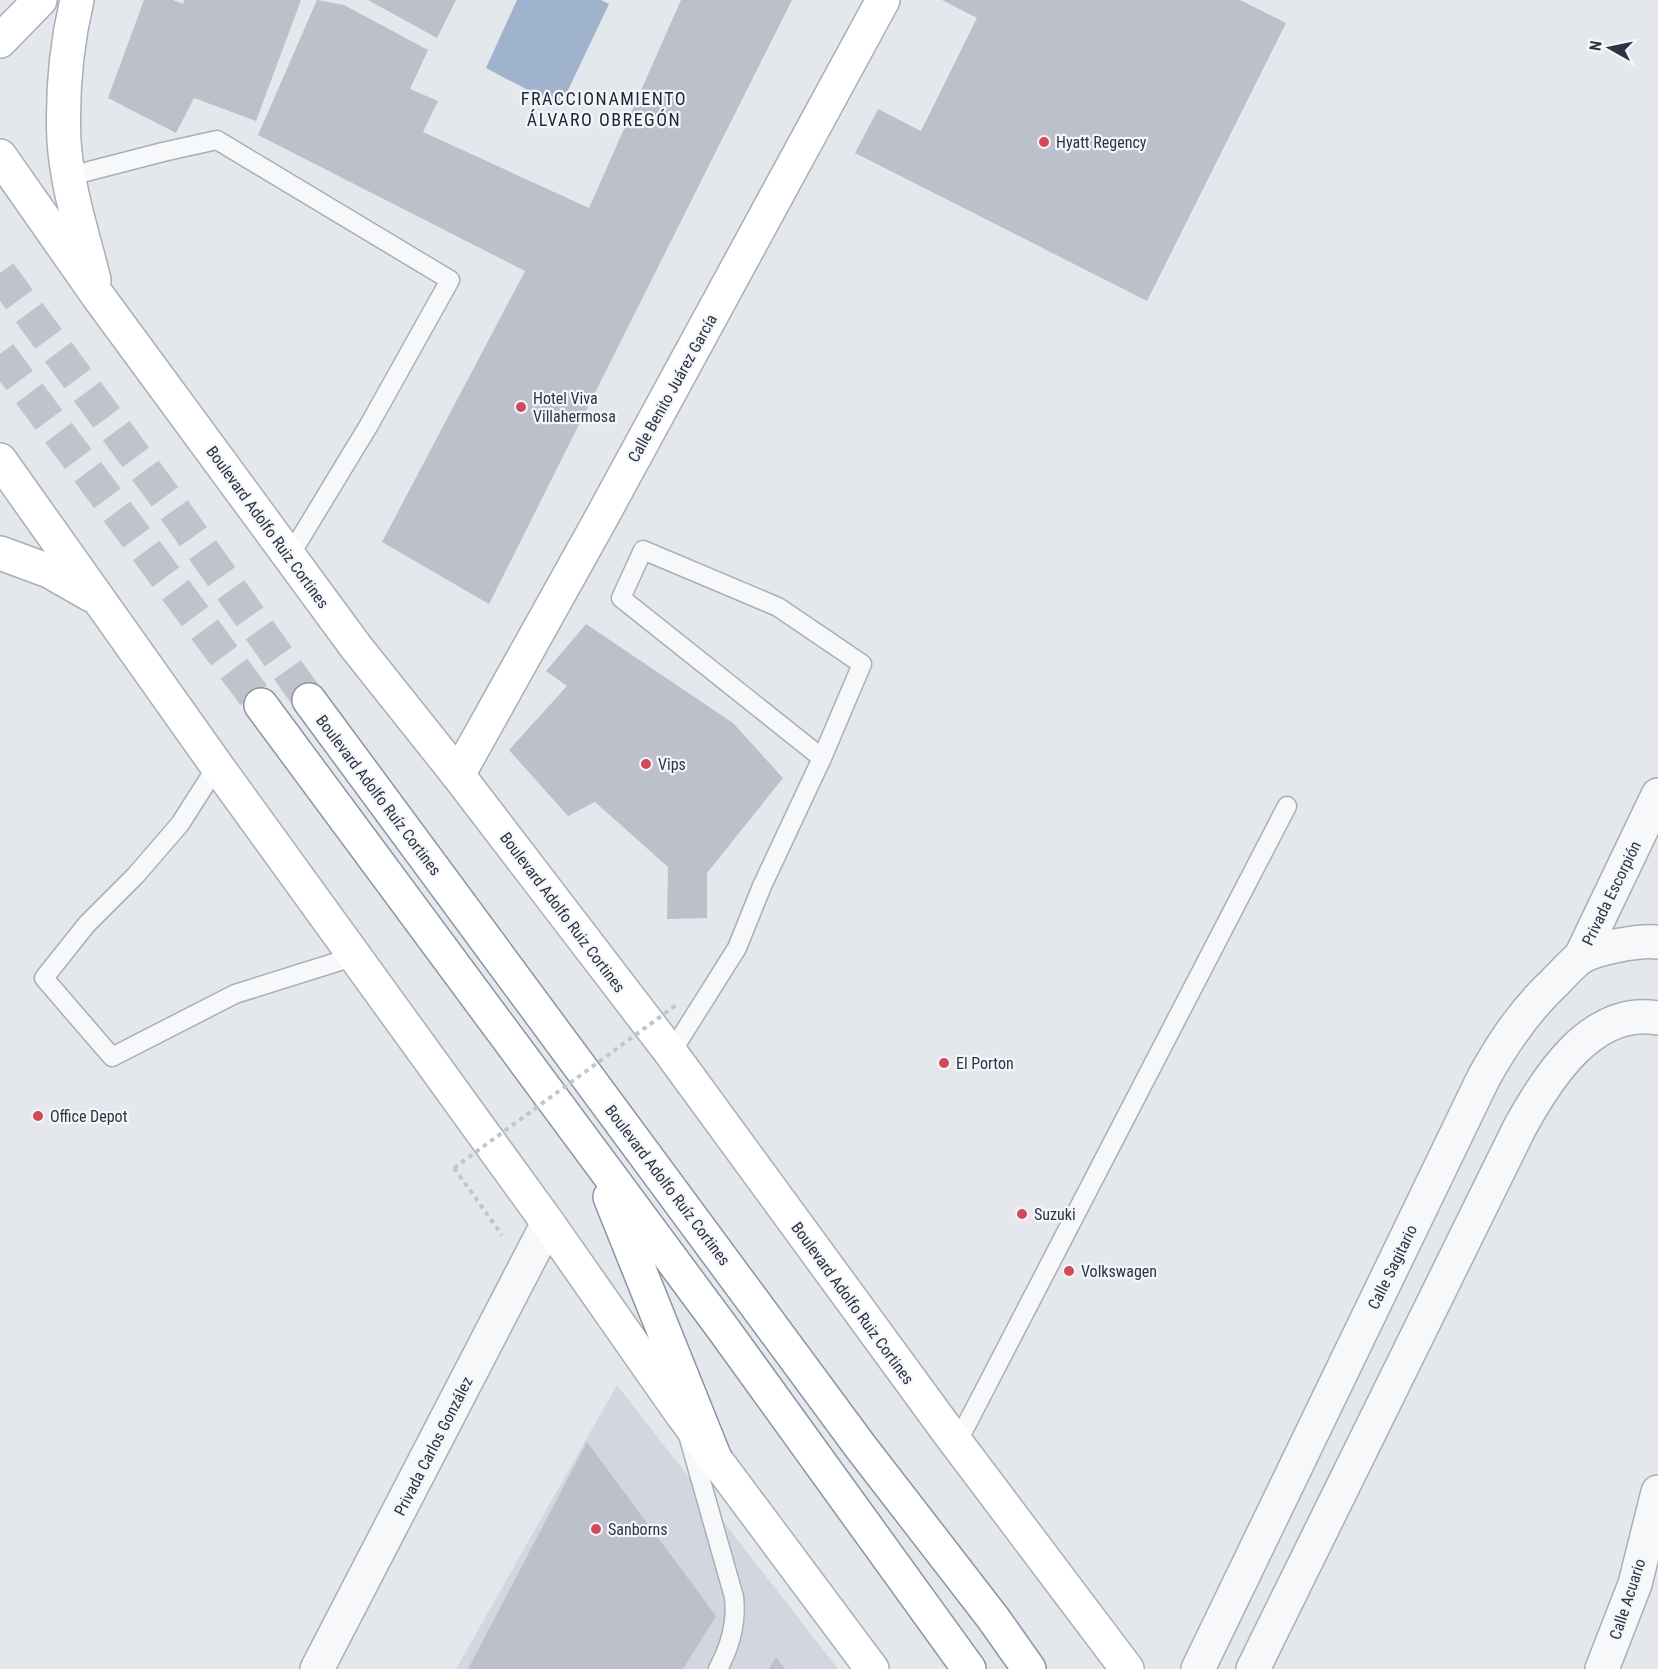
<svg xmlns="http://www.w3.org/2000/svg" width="1658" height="1669" viewBox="0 0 1658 1669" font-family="'Roboto Condensed',sans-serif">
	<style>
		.built { fill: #d2d6de }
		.water { fill: #9fb4cc }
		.building { fill: #bbc0ca }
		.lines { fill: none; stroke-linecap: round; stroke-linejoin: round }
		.highway-tunnel { stroke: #bfc3cb; stroke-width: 33; stroke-dasharray: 33 16; stroke-linecap: butt }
		.lane-casing { stroke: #a9aeb7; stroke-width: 21 }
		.street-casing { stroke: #a9aeb7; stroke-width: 36 }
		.secondary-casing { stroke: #a9aeb7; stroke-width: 36 }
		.highway-casing { stroke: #8b94a3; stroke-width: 36 }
		.path { stroke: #c2c5cb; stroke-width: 4; stroke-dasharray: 4.5 4.5; stroke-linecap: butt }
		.lane { stroke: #f7f8fa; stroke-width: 18 }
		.street { stroke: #f7f8fa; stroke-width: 33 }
		.secondary { stroke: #fff; stroke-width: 33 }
		.highway { stroke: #fff; stroke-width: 33 }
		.path-bridge { stroke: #c2c5cb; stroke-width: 4; stroke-dasharray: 4.5 4.5; stroke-linecap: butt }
		.poi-dot { fill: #d1495b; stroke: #f4f6f9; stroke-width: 2 }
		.labels { text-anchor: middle; stroke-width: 4.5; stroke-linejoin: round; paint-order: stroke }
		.poi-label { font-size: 16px; fill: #2b3445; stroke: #f4f6f9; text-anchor: start }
		.street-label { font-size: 16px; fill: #2b3445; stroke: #f4f6f9 }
		.neighbourhood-label { font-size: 18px; letter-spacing: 1.5px; fill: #1d2536; stroke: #f4f6f9 }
	</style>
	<rect width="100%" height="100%" fill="#e4e7ec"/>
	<polygon class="built" points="617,1385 838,1669 456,1669"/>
	<polygon class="water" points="517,0 601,0 609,4 560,107 486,68"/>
	<g class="building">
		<polygon points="144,0 173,0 183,4 184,0 301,0 256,121 194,98 176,133 108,98"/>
		<polygon points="317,0 344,5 428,50 410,89 438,101 423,132 589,208 681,0 792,0 489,604 382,542 525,271 258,135"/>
		<polygon points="368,0 456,0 437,38"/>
		<polygon points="942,0 1240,0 1286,23 1147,301 855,153 878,109 921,131 977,18"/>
		<polygon points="586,624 733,723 783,778 707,873 707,918 667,919 668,867 595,802 568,816 509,750 567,686 546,671"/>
		<polygon points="587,1442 716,1616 683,1669 468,1669"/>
		<polygon points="776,1657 785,1669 769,1669"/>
	</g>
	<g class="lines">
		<g class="highway-tunnel">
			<polyline points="0,273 168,501 309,700"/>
			<polyline points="0,354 261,705"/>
		</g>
		<defs>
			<g id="lane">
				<polyline points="70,176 163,152 217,140 450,280 369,425 289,557"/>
				<polyline points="217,766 180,824 136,875 87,924 44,978 112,1057 235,994 356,956"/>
				<polyline points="671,1053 737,948 762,886 822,758 862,664 778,607 643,550 621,598 822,758"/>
				<path d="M688,1435l46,162c3,26 -4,50 -16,72"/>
				<polyline points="957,1443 1287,806"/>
			</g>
			<g id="street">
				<polyline points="1580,958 1658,795"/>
				<polyline points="317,1669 548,1223"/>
				<path d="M1198,1669l286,-592c20,-36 41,-67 71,-95 8,-8 15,-16 23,-23 16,-11 61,-19 80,-17"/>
				<path d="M1253,1669l267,-542c27,-49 72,-121 138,-109"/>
				<polyline points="1602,1669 1635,1584 1658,1492"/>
			</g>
			<g id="secondary">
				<path d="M77,0c-11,46 -15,94 -13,141 3,47 19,94 30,139"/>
				<polyline points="0,41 40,0"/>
				<polyline points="0,156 98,296 356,647 458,775 671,1053 949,1433 1127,1669"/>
				<polyline points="0,460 217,766 548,1223 681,1413 872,1669"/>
				<polyline points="0,553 49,571 91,595"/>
				<polyline points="458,775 598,524 883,0"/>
			</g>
			<g id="highway">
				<polyline points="309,700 860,1446 993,1618 1029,1669"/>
				<polyline points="261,705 724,1330 969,1669"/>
				<polyline points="610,1197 716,1461"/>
			</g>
		</defs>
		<use href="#lane" class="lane-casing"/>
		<use href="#street" class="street-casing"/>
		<use href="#secondary" class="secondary-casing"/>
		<use href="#highway" class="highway-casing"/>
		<polyline class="path" points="454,1168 502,1235"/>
		<use href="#lane" class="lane"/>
		<use href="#street" class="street"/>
		<use href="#secondary" class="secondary"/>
		<use href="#highway" class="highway"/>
		<polyline class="path-bridge" points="454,1168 679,1003"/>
	</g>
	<g class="poi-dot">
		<circle cx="1044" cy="142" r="6"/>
		<circle cx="521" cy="407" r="6"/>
		<circle cx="646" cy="764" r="6"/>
		<circle cx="944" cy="1063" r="6"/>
		<circle cx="38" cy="1116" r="6"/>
		<circle cx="1022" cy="1214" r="6"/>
		<circle cx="1069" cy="1271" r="6"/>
		<circle cx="596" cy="1529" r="6"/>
	</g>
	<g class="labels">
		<g class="poi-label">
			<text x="1056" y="148">Hyatt Regency</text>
			<text x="533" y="404">Hotel Viva<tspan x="533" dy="18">Villahermosa</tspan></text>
			<text x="658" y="770">Vips</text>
			<text x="956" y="1069">El Porton</text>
			<text x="50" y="1122">Office Depot</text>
			<text x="1034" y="1220">Suzuki</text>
			<text x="1081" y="1277">Volkswagen</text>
			<text x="608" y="1535">Sanborns</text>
		</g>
		<g class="street-label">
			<text transform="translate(672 388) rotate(-61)" y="6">Calle Benito Juárez García</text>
			<text transform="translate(268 527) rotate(54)" y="6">Boulevard Adolfo Ruiz Cortines</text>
			<text transform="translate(379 795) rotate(53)" y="6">Boulevard Adolfo Ruíz Cortines</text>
			<text transform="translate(1611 893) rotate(-64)" y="6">Privada Escorpión</text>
			<text transform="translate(563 912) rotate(53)" y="6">Boulevard Adolfo Ruiz Cortines</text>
			<text transform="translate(668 1185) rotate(53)" y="6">Boulevard Adolfo Ruíz Cortines</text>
			<text transform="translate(1392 1267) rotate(-64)" y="6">Calle Sagitario</text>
			<text transform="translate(853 1303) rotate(54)" y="6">Boulevard Adolfo Ruiz Cortines</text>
			<text transform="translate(433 1446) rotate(-63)" y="6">Privada Carlos González</text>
			<text transform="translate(1627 1599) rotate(-72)" y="6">Calle Acuario</text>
		</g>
		<g class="neighbourhood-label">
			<text x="604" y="105">FRACCIONAMIENTO<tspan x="604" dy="21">ÁLVARO OBREGÓN</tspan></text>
		</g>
	</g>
	<g transform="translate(1610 48) rotate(279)" stroke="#f4f6f9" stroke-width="4.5" paint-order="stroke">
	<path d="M0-4.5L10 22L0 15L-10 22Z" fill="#2b3445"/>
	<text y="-9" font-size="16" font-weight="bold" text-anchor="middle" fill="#2b3445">N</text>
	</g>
</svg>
